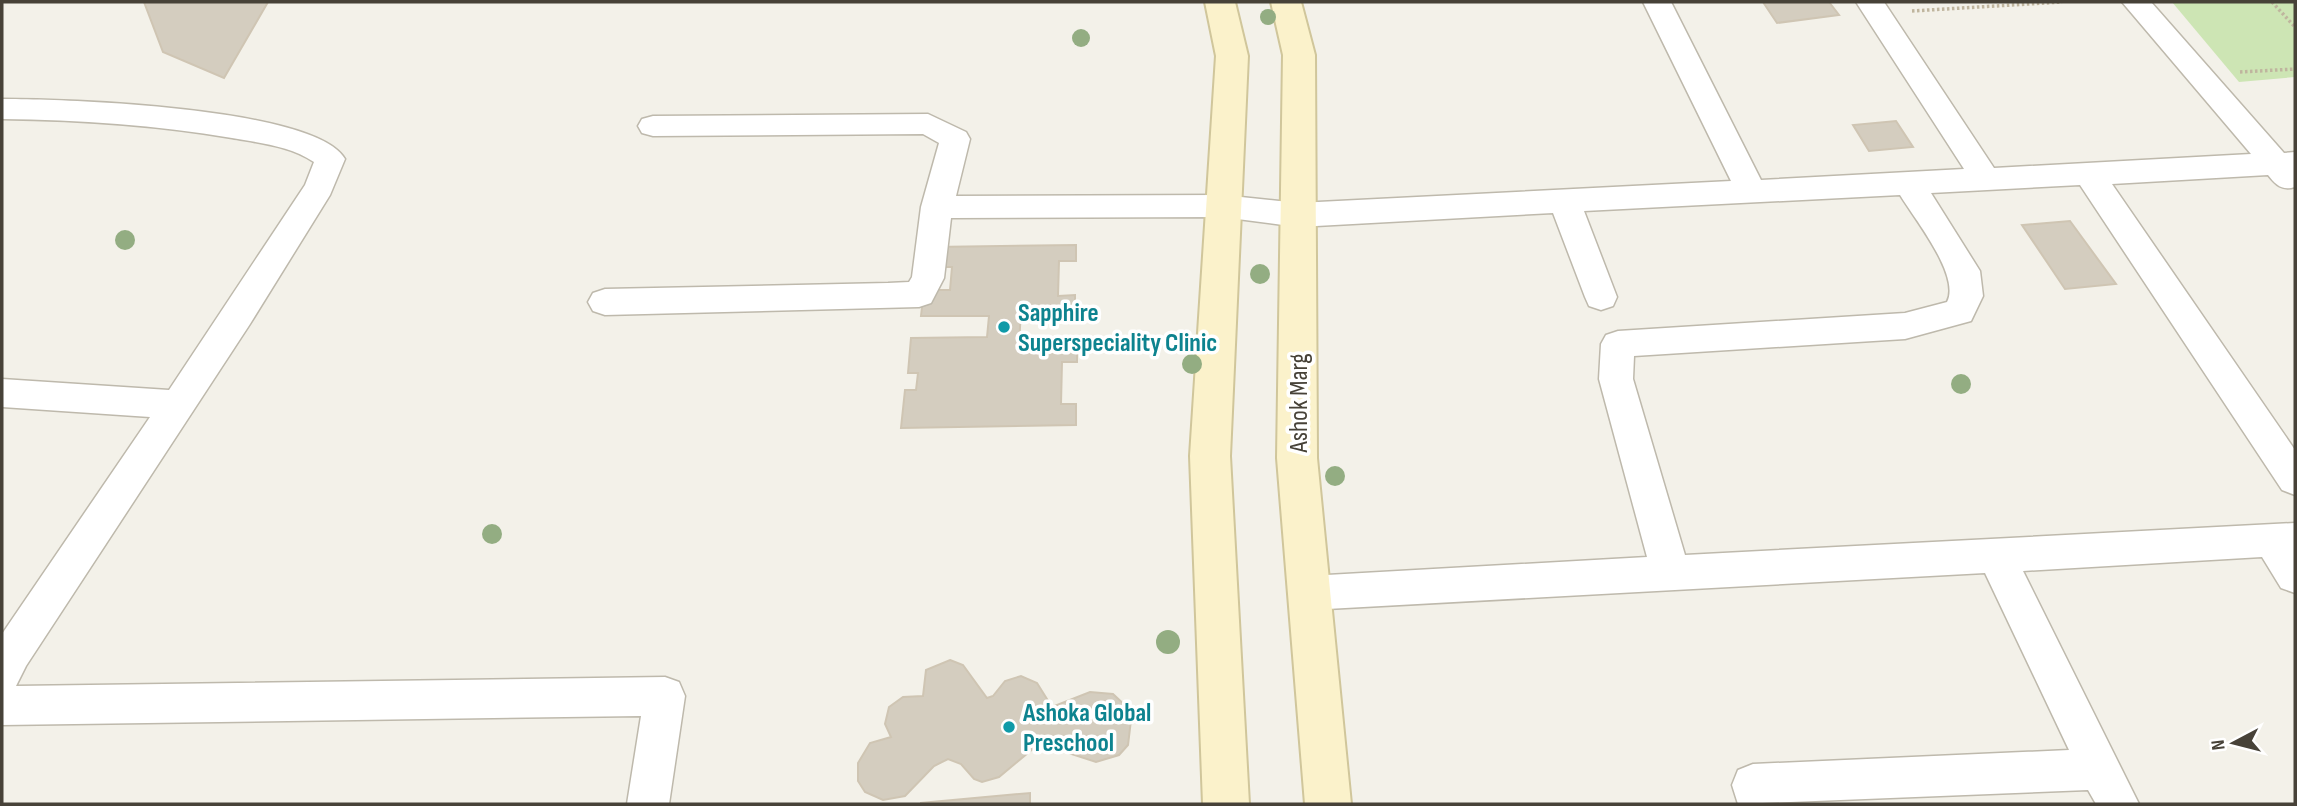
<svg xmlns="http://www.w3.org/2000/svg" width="2297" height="806" viewBox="0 0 2297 806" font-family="'Sofia Sans Condensed',sans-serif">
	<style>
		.green { fill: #cde5b4 }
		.building { fill: #d4cdbf; stroke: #cfc5b3; stroke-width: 2 }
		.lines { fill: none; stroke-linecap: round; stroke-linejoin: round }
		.street-casing { stroke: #beb9ac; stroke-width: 3 }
		.secondary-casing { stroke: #d0c69b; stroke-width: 4 }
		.path { stroke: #bfb59e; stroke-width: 3.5; stroke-dasharray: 2.5 2.5; stroke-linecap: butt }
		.street { fill: #fff; fill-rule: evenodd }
		.secondary { fill: #fbf2cb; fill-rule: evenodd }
		.tree { fill: #93ad82 }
		.culture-dot { fill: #0f9aa8; stroke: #fff; stroke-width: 2.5 }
		.labels { text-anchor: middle; stroke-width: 7; stroke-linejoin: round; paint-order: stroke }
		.culture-label { font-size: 26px; font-weight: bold; fill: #0d838f; stroke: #fff; text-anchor: start }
		.street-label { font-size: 26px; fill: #474238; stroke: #fff }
	</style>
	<rect width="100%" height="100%" fill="#f3f1e9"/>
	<polygon class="green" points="2172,2 2295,2 2295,77 2239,82"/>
	<g class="building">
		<polygon points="144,2 268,2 224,78 163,52"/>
		<polygon points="1763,2 1829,2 1839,15 1777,23"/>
		<polygon points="1896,121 1913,147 1869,151 1853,125"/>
		<polygon points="2070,221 2116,284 2065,289 2022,225"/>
		<polygon points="1076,245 1076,261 1059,261 1058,296 1075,295 1075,309 1021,310 1019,345 1077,344 1077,362 1062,362 1061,404 1076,404 1076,425 901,428 905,390 916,390 918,373 908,373 911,338 987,337 989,316 921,316 924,290 950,290 952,267 931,267 933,247"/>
		<polygon points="950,660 963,665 987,698 993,696 1005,681 1021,676 1037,683 1052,707 1090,692 1113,694 1128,708 1131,720 1128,745 1119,755 1096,762 1050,747 1034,748 999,777 982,782 974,779 961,764 948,759 934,766 905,796 883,800 865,792 858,781 858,763 870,743 891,737 885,724 889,707 903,697 923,696 926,670"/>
		<polygon points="1030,793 1030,804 921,804 921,803"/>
	</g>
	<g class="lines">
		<defs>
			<g id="street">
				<path d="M1643,2h28l90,178 203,-11 -108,-167h28l110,166 257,-14 -129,-152h29l133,151 11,-1v35c-13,4 -19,-2 -27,-12l-156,9 183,266v45l-13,-5 -202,-305 -149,8 49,78 3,25 -12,25 -66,18 -271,17 -1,23 52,176 610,-32v70l-14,-5 -19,-31 -239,14 116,233h-43l-8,-14 -350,14 -6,-19 6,-15 15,-6 316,-14 -84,-177 -676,37 -14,-5 -5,-12 5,-12 14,-5 338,-19 -48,-178 2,-35 5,-9 12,-4 287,-18 42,-11c14,-26 -33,-84 -47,-107l-316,16 33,86 -4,9 -12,4 -12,-4 -4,-9 -32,-84 -255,14 -76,-10 -271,1 -7,60 -13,25 -12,4 -314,8 -12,-4 -5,-9 5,-9 12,-4 283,-6 21,-1 3,-5 9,-70 18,-64 -16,-9 -270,2 -11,-3 -4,-7 4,-7 11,-3 275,-2 38,18 4,7 -14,57 266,-1 76,8 433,-22z"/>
				<path d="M2,99c62,0 313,8 343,60l-15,36 -80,129 -224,342 -10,20 649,-9 14,5 6,14 -16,108h-42l14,-88 -639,9v-91l148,-217 -148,-10v-28l167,11 136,-205 9,-23c-24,-16 -54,-19 -82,-24 -76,-13 -153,-18 -230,-19z"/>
			</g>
			<g id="secondary">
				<polygon points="1205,2 1235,2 1248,56 1230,456 1249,804 1203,804 1190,456 1216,56"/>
				<polygon points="1271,2 1301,2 1315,55 1317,458 1351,804 1305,804 1277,458 1283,55"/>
			</g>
		</defs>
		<use href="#street" class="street-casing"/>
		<use href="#secondary" class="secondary-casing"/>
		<g class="path">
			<polyline points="2272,2 2295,27"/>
			<polyline points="1912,11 2062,2"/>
			<polyline points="2240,72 2295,69"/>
		</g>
		<use href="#street" class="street"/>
		<use href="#secondary" class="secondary"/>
	</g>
	<g class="tree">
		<circle cx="1268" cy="17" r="8"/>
		<circle cx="1081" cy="38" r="9"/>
		<circle cx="125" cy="240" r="10"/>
		<circle cx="1260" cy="274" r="10"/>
		<circle cx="1192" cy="364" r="10"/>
		<circle cx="1961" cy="384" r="10"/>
		<circle cx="1335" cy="476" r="10"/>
		<circle cx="492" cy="534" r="10"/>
		<circle cx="1168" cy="642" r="12"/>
	</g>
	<g class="culture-dot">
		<circle cx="1004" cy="327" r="7"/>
		<circle cx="1009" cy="727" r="7"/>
	</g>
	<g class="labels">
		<g class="culture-label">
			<text x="1018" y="321">Sapphire<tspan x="1018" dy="30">Superspeciality Clinic</tspan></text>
			<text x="1023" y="721">Ashoka Global<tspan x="1023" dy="30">Preschool</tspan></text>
		</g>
		<g class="street-label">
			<text transform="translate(1298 403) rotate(-90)" y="9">Ashok Marg</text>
		</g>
	</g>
	<rect width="2297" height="806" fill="none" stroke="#474238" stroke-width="7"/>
	<g transform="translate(2234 743) rotate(263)" stroke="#ffffff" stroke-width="5" paint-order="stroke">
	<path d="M0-5L12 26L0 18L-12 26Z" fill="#474238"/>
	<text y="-10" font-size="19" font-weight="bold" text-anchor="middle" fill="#474238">N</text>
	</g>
</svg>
